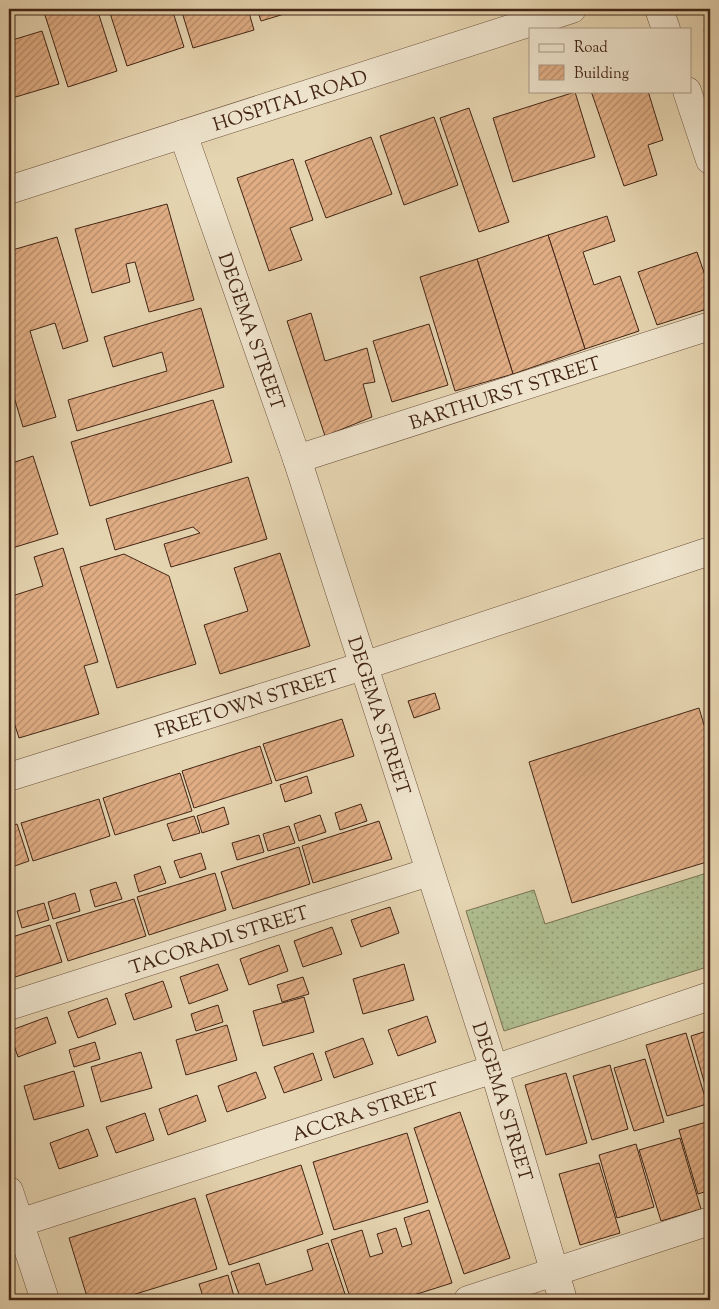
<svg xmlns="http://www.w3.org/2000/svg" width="719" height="1309" viewBox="0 0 719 1309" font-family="'Sorts Mill Goudy',serif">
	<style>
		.grass { fill: url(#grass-dots); stroke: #797252 }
		.building { fill: url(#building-hatch); stroke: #432515 }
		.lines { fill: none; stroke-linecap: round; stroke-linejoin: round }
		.minor-casing { stroke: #6c513c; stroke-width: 29 }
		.minor { stroke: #eee3cc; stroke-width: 28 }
		.labels { text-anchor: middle; stroke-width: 4.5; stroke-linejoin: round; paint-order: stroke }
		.street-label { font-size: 19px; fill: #432515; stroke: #eee3cc }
	</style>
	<defs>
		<pattern id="grass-dots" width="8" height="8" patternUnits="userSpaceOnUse" patternTransform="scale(1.25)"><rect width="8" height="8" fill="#afbe90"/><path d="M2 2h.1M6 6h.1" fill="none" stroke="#909a74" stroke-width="1.8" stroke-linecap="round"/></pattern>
		<pattern id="building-hatch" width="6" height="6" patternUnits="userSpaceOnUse" patternTransform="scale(1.25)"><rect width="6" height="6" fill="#e0ad84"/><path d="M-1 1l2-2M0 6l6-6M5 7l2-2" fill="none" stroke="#b78d6b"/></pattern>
	</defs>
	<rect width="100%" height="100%" fill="#e5d4b0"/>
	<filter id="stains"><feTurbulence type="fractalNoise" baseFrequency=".004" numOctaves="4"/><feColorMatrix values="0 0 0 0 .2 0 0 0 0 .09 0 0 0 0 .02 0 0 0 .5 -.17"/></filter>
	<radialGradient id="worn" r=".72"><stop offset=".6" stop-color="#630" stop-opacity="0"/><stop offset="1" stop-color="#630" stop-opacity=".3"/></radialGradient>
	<polygon class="grass" points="710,872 710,966 504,1031 466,911 534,890 545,924"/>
	<g class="building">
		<polygon points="43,9 97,9 117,71 68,87"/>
		<polygon points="113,9 172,9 184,47 127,66 109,10"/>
		<polygon points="181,9 248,9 254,30 193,48"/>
		<polygon points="257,9 301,9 261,21"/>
		<polygon points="710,28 710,50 704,30"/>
		<polygon points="42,31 59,84 9,99 9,41"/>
		<polygon points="591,91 648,91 663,140 648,145 657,175 624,186"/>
		<polygon points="575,92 595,157 513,182 493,118"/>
		<polygon points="469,108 509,222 479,232 440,118"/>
		<polygon points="434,117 458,185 404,205 380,136"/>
		<polygon points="371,137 392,194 326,218 305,161"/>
		<polygon points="293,159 313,220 290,228 302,260 269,271 237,178"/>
		<polygon points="167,204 194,300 149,312 135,262 126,264 130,282 92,293 75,229"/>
		<polygon points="607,216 615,241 583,252 594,285 620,276 639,331 585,349 548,235"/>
		<polygon points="548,235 585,349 513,374 477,259"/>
		<polygon points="57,237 88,341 63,349 55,323 30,331 56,417 23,427 9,380 9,251"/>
		<polygon points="697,252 710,290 710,308 657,325 638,272"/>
		<polygon points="477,259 513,374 455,391 420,277"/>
		<polygon points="201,308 224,387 77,431 68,400 167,371 162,352 113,367 104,337"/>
		<polygon points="311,313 325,361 367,348 375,382 363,384 372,417 325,436 287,321"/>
		<polygon points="429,324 448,385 392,402 373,341"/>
		<polygon points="213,400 232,462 90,506 71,442"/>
		<polygon points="33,456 58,534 9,549 9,464"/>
		<polygon points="248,477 267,539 171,567 164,544 200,533 193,527 115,550 106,519"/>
		<polygon points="63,548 98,662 84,666 99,714 19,738 9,707 9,597 43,586 34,557"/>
		<polygon points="280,553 310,646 220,674 204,625 248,611 234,568"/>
		<polygon points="124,554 169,576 196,664 117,688 80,567"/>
		<polygon points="435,693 440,709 414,718 408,701"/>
		<polygon points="699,708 710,745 710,861 572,903 529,762"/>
		<polygon points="342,719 354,756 276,781 263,744"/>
		<polygon points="260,746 272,783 194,808 182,771"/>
		<polygon points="180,773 192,811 115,835 103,798"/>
		<polygon points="307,776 312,793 285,802 280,785"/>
		<polygon points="99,799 110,836 33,861 21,823"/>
		<polygon points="361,804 367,821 340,830 335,813"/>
		<polygon points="224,807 229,824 202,833 197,816"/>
		<polygon points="320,815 326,832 299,841 294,824"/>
		<polygon points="194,816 200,833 173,841 167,824"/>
		<polygon points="379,821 392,859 313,883 302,846"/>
		<polygon points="17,824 29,861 9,868 9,827"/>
		<polygon points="289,826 295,843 268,851 263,834"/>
		<polygon points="259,835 264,852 237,860 232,843"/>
		<polygon points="299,847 310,884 233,909 221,872"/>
		<polygon points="201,853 206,869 180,878 174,861"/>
		<polygon points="160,866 166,883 139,892 134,875"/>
		<polygon points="215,873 226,910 149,935 137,897"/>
		<polygon points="116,882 122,899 95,907 90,890"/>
		<polygon points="75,893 80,911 53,919 48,902"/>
		<polygon points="134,899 146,936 68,961 56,923"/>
		<polygon points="44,903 49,920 22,928 17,911"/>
		<polygon points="390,907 399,933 361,947 351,920"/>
		<polygon points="50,925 62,962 9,979 9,938"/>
		<polygon points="332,927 342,954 303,967 294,941"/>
		<polygon points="279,945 288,971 249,985 240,959"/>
		<polygon points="218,964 228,990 189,1004 180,977"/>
		<polygon points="404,964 414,1000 363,1014 353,979"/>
		<polygon points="303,977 309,994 282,1002 277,985"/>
		<polygon points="163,981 172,1007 134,1020 125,994"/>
		<polygon points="304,997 314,1032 263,1046 253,1011"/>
		<polygon points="107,998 116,1024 78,1038 68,1012"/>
		<polygon points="218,1005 223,1022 196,1031 191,1014"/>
		<polygon points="427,1016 436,1042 398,1056 388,1030"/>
		<polygon points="47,1017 56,1043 18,1057 9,1031"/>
		<polygon points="227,1025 237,1060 186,1075 176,1040"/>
		<polygon points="710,1030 710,1099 709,1099 691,1036"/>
		<polygon points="686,1033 707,1104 667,1116 646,1045"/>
		<polygon points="363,1038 373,1064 334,1078 325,1052"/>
		<polygon points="95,1042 100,1059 74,1067 69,1050"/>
		<polygon points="141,1052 152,1088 101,1102 91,1067"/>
		<polygon points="313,1053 322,1080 284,1093 274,1067"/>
		<polygon points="645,1059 664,1122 634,1131 614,1068"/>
		<polygon points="610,1065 628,1129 592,1140 573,1076"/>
		<polygon points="74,1071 84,1106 34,1120 24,1086"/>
		<polygon points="256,1072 266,1098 227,1112 218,1086"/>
		<polygon points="566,1073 587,1143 546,1155 525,1085"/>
		<polygon points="197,1095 206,1121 168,1135 159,1109"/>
		<polygon points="460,1112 510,1258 464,1274 414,1128"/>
		<polygon points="145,1113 154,1140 116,1153 106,1127"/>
		<polygon points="710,1121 710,1190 698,1194 679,1130"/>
		<polygon points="88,1129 98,1156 59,1169 50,1143"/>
		<polygon points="407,1133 428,1202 334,1230 313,1162"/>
		<polygon points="680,1138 701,1209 661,1221 639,1150"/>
		<polygon points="636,1144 654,1207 617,1218 599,1155"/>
		<polygon points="599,1163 620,1233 580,1245 559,1174"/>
		<polygon points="301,1165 323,1234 229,1265 206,1195"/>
		<polygon points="195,1198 217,1269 116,1300 88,1300 69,1238"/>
		<polygon points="429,1210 452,1283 398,1300 351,1300 331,1240 362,1230 370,1257 383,1253 377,1234 396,1228 402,1247 412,1244 404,1218"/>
		<polygon points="328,1243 347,1300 241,1300 231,1272 259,1263 266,1285 313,1270 307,1250"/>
		<polygon points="228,1275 235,1300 204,1300 199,1284"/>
	</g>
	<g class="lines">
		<defs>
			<g id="minor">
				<polyline points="659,9 666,29"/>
				<polyline points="687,91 710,160"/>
				<path id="s1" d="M183,134l114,325 197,610 69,231"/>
				<path id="s2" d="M9,190l563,-181"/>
				<path id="s3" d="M297,459l413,-133"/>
				<path id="s4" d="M9,777l354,-111 347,-115"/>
				<path id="s5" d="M9,1006l420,-134"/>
				<polyline points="9,1191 45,1300"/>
				<path id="s6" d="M19,1223l475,-154 216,-73"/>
				<polyline points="468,1300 710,1221"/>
			</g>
		</defs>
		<use href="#minor" class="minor-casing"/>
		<use href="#minor" class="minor"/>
	</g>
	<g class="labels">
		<g class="street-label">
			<text dy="7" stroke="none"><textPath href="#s2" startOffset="295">HOSPITAL ROAD</textPath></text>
			<text dy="7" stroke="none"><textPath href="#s1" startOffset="209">DEGEMA STREET</textPath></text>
			<text dy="7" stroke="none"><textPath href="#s3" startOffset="218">BARTHURST STREET</textPath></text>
			<text dy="7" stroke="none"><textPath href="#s4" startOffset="249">FREETOWN STREET</textPath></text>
			<text dy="7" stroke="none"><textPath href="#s1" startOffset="614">DEGEMA STREET</textPath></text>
			<text dy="7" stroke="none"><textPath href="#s5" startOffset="220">TACORADI STREET</textPath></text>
			<text dy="7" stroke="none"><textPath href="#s1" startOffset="1019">DEGEMA STREET</textPath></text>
			<text dy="7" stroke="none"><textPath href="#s6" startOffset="364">ACCRA STREET</textPath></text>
		</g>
	</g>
	<rect width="719" height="1309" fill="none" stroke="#e5d4b0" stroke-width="30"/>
	<rect x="10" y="10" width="699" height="1289" fill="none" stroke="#432515" stroke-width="2.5"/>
	<rect x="15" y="15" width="689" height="1279" fill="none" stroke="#432515"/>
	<rect x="529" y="28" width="162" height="65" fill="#eee3cc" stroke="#aa9783"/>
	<rect x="539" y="44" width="25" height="8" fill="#eee3cc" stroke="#aa9783"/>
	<text x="574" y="52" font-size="15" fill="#432515">Road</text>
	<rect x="539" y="65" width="25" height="15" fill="url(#building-hatch)" stroke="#aa9783"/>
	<text x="574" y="78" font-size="15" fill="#432515">Building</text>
	<rect width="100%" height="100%" filter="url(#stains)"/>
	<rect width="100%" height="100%" fill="url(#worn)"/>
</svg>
